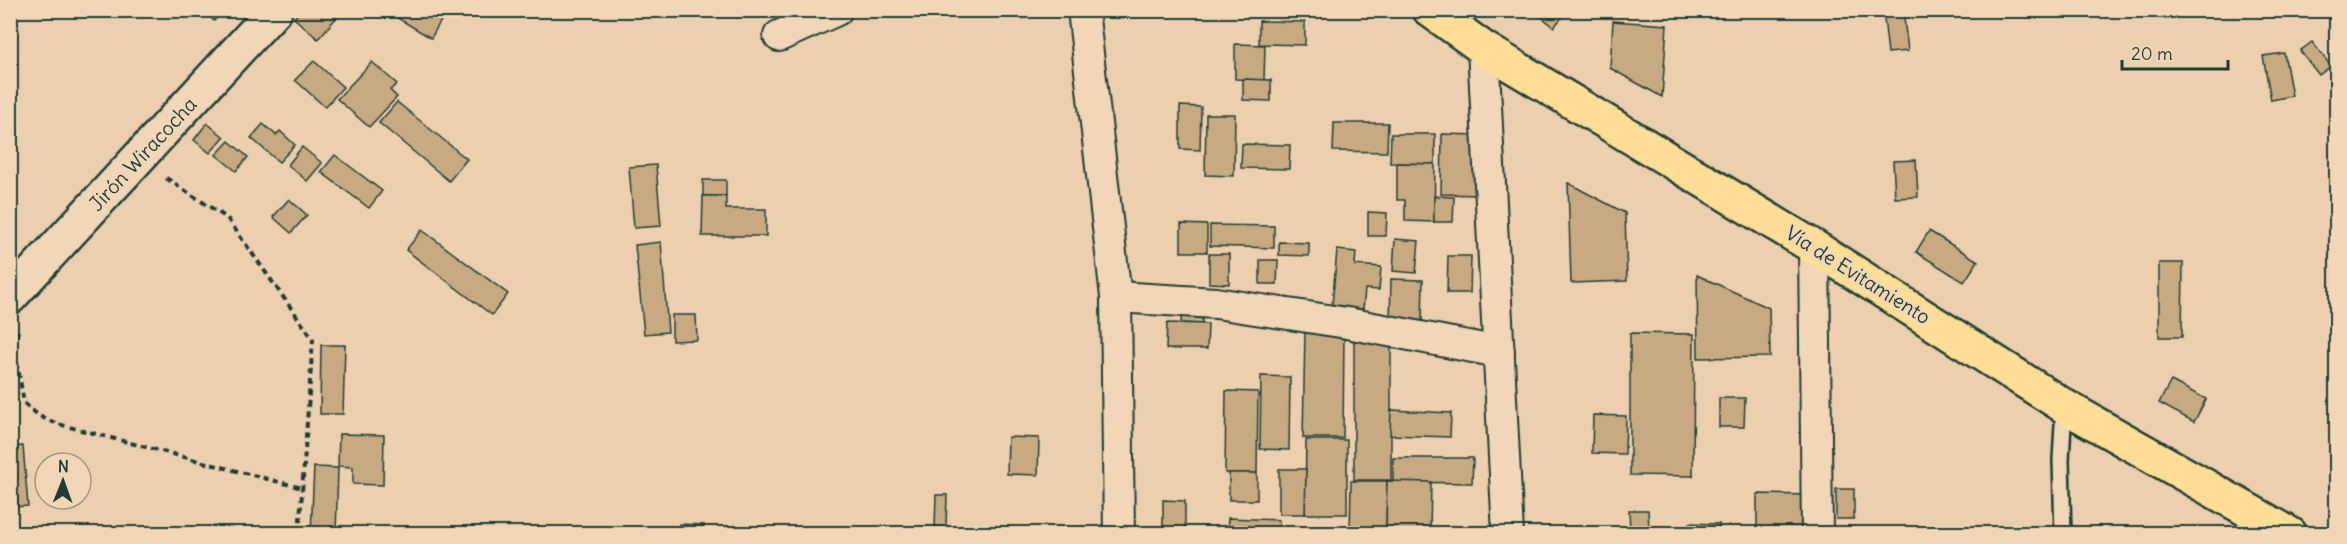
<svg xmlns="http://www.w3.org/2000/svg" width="2347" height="544" viewBox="0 0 2347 544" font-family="Delius,sans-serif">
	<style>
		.building { fill: #c8aa82; stroke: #1f3d34; stroke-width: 1.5 }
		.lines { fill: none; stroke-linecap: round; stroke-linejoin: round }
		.service-casing { stroke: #1f3d34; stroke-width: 20 }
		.minor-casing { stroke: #1f3d34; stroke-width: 34 }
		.tertiary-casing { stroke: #1f3d34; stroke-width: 38 }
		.trunk-casing { stroke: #1f3d34; stroke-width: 38 }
		.path { stroke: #1f3d34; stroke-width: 4; stroke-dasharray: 6 4.5; stroke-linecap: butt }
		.service { stroke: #f1d6b8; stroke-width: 15 }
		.minor { stroke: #f1d6b8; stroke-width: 30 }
		.tertiary { stroke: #f1d6b8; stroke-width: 33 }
		.trunk { stroke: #fedd96; stroke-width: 33 }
		.labels { text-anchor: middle; stroke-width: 4.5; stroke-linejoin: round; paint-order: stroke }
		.street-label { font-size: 20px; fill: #1f3d34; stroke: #f1d6b8 }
	</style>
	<rect width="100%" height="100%" fill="#eccfaf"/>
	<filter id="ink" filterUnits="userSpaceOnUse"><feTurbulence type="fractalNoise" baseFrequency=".0167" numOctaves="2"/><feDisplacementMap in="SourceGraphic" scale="12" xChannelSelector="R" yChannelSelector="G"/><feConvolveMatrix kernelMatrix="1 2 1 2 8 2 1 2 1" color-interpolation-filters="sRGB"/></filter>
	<g filter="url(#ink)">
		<g class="building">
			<polygon points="203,10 224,10 214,21"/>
			<polygon points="301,10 343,10 318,39 294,18"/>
			<polygon points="390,10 432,10 443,17 431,38 389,13"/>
			<polygon points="1533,10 1568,10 1554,27"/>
			<polygon points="1883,10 1903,10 1908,51 1888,53"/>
			<polygon points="1259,21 1305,22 1305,45 1259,44"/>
			<polygon points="1613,21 1667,25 1662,97 1610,68"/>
			<polygon points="2312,42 2331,66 2319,75 2300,51"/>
			<polygon points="1235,44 1265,45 1264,80 1235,79"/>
			<polygon points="2284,53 2292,96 2271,100 2263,56"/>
			<polygon points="314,61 343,87 325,107 295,80"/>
			<polygon points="372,62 397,84 390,90 397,97 369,127 337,99"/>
			<polygon points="1243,79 1271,80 1271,101 1243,100"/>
			<polygon points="397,102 467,159 449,181 379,123"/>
			<polygon points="1180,106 1201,107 1200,150 1180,149"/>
			<polygon points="1206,114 1235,114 1234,176 1205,175"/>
			<polygon points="207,123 224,137 210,153 194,140"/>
			<polygon points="1334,123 1388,123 1387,152 1333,151"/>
			<polygon points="263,124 276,135 280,131 295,145 279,162 251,138"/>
			<polygon points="1391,134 1435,134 1435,164 1390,163"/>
			<polygon points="1442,134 1478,135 1477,195 1441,194"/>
			<polygon points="229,141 248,157 236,171 216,155"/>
			<polygon points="1242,144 1290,145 1289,169 1241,168"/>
			<polygon points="302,147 322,163 307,181 288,165"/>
			<polygon points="335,155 382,191 369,208 321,172"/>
			<polygon points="1916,160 1918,197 1895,198 1893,161"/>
			<polygon points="1397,163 1435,164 1434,222 1405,221 1405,200 1397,200"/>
			<polygon points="656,165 661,226 634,228 629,167"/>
			<rect x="703" y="180" width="23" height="16"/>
			<polygon points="1568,183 1625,213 1627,281 1571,283"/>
			<polygon points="703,196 726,196 726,209 766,209 766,236 702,236"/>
			<polygon points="1434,196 1454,197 1453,222 1434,222"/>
			<polygon points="289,199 307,215 291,233 273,217"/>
			<polygon points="1368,212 1387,213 1386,236 1368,236"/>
			<polygon points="1181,224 1207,225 1207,252 1181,252"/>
			<polygon points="1210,225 1274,226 1274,248 1210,246"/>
			<polygon points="422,230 508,294 492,315 406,250"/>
			<polygon points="1929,231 1978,261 1964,282 1916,252"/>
			<polygon points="1395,239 1419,241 1416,273 1393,271"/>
			<polygon points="661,242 668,332 644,334 635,245"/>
			<polygon points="1279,242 1309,243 1309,256 1279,255"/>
			<polygon points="1337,250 1356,252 1355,265 1381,267 1379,290 1365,289 1363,309 1332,306"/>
			<polygon points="1209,254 1229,254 1229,284 1209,283"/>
			<polygon points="1448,256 1471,256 1470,293 1447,293"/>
			<polygon points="1260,260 1278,260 1277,284 1260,284"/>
			<polygon points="2159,263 2183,263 2182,337 2159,337"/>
			<polygon points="1697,275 1769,308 1770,357 1698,358"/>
			<polygon points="1391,279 1423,280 1422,322 1390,322"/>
			<polygon points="1182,308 1202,308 1202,324 1181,323"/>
			<polygon points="672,315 696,315 697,340 672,341"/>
			<polygon points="1167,323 1208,324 1207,349 1166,349"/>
			<polygon points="1305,331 1344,331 1343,438 1303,438"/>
			<polygon points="1630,333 1694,334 1693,476 1630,475"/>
			<rect x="1354" y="336" width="37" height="144"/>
			<polygon points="321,345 345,345 343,414 320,414"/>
			<polygon points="1261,376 1290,377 1289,450 1260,449"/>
			<polygon points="2171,381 2206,399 2194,422 2159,403"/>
			<polygon points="1226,391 1258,392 1257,473 1225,473"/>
			<polygon points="1719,398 1745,398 1744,427 1719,427"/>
			<polygon points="1391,410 1451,413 1450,437 1390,435"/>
			<polygon points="1593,415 1626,416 1625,454 1592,453"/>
			<polygon points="339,434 384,435 383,485 353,484 353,467 338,466"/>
			<polygon points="1008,437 1039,438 1038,475 1007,474"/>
			<polygon points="1306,440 1347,440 1347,514 1305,514"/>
			<polygon points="23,446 28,506 10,507 10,447"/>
			<polygon points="1393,458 1473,458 1472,483 1393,482"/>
			<polygon points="314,467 338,468 336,534 311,534"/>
			<polygon points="1279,469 1306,469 1305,514 1279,514"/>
			<rect x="1229" y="473" width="28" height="27"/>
			<polygon points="1351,481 1387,481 1386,534 1350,534"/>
			<polygon points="1387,481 1431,482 1430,532 1386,531"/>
			<rect x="1836" y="489" width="18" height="30"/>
			<polygon points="1757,494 1807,495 1807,534 1757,534"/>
			<polygon points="936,495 947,495 946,527 935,527"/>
			<polygon points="1163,500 1185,501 1185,534 1163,534"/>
			<polygon points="1629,510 1648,510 1649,529 1630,530"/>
			<polygon points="1228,518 1279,520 1279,534 1227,534"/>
			<polygon points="1689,523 1719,524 1719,534 1689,534"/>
			<polygon points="679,524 704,525 703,534 678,534"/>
			<rect x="1835" y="528" width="21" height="6"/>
		</g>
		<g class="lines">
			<defs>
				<polyline id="service" points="2063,534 2061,460 2064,406"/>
				<g id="minor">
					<polyline points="1083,10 1116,297 1119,534"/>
					<polyline points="779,36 837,10"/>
					<polyline points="1483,48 1508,534"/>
					<polyline points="1814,247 1817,534"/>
					<polyline points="1116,297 1216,303 1347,323 1499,352"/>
				</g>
				<polyline id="tertiary" points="10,297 275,10"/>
				<polyline id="trunk" points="1430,10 1483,48 1814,247 2064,406 2290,534"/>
			</defs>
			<use href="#service" class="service-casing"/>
			<use href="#minor" class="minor-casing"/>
			<use href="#tertiary" class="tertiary-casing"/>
			<use href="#trunk" class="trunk-casing"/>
			<g class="path">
				<polyline points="166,178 227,218 313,339 299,534"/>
				<polyline points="18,331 14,345 24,403 39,416 58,424 302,488"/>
			</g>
			<use href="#service" class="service"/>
			<use href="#minor" class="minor"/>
			<use href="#tertiary" class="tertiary"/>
			<use href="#trunk" class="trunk"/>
		</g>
	</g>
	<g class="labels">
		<g class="street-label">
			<text transform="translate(143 154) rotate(-47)" y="7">Jirón Wiracocha</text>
			<text transform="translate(1858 275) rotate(32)" y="7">Vía de Evitamiento</text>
		</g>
	</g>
	<rect width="2347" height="544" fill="none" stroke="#f1d6b8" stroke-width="36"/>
	<rect x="18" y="18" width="2311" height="508" fill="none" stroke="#1f3d34" stroke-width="2" filter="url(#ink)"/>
	<g transform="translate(63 481) rotate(1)"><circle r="28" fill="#f1d6b8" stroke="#9d9983" stroke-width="1.5"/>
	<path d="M0-4.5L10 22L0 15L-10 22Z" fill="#1f3d34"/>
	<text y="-9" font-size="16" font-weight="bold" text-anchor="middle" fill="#1f3d34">N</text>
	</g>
	<path d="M2122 60v9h106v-9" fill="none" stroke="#1f3d34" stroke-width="3"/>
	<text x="2131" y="60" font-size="18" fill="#1f3d34" stroke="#f1d6b8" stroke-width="4.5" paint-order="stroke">20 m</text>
</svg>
